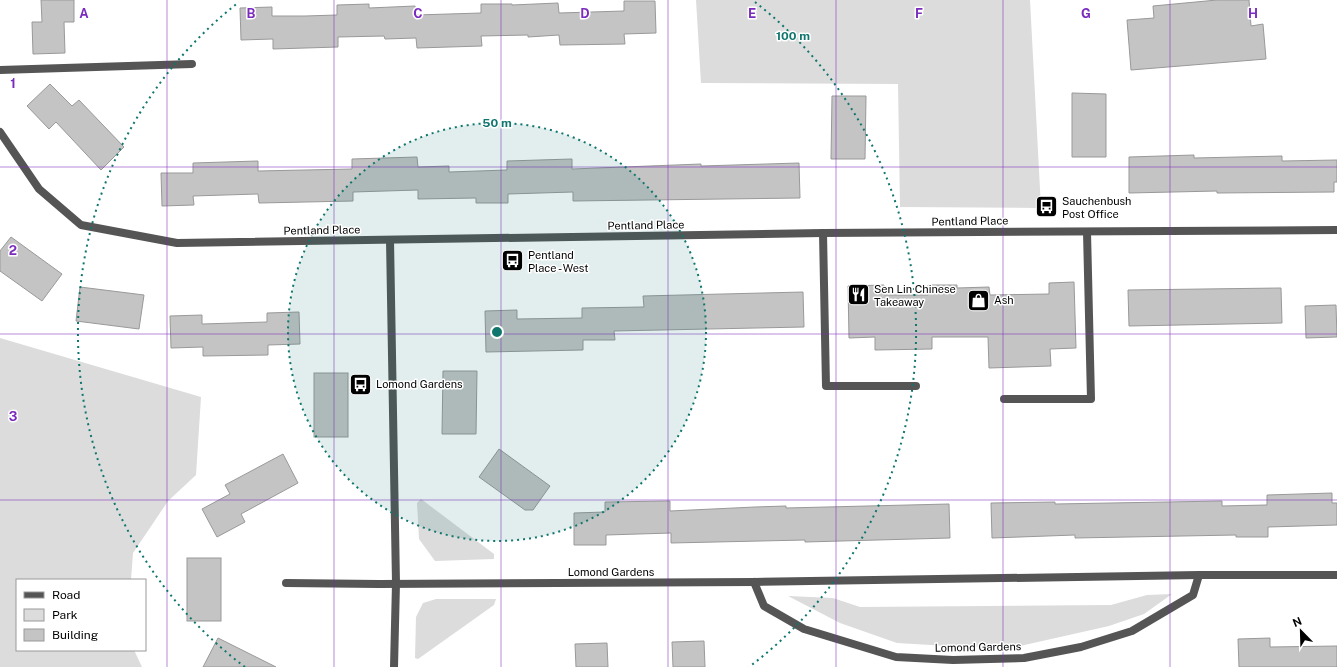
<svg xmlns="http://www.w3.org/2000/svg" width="1337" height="667" viewBox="0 0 1337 667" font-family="'Public Sans',sans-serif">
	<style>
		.green { fill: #dcdcdc }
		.building { fill: #c4c4c4; stroke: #999 }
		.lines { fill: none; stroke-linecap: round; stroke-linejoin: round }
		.service { stroke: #555; stroke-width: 8 }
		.minor { stroke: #555; stroke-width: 8 }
		.grid { fill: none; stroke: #7b2cbf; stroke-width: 1; stroke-opacity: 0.55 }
		.ring { fill: none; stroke: #0f766e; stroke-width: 2; stroke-dasharray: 2 4 }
		.labels { text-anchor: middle; stroke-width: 3; stroke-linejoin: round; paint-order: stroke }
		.poi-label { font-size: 11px; fill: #000; stroke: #fff; text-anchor: start }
		.street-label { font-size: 11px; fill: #000; stroke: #fff }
		.grid-label { font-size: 13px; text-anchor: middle; font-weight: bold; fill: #7b2cbf; stroke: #fff; stroke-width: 3; stroke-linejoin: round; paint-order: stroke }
		.centre { fill: #0f766e; stroke: #fff; stroke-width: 2 }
		.ring-label { font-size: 12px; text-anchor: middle; font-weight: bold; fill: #0f766e; stroke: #fff; stroke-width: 3; stroke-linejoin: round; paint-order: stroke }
	</style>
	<rect width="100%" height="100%" fill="#fff"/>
	<g class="green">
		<polygon points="696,0 1030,0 1041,208 900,207 898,84 701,83"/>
		<polygon points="0,338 201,397 196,475 168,501 133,553 131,580 17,580 17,650 134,650 142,667 0,667"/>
		<polygon points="421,499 494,554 494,559 435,561 419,539 417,503"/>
		<polygon points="1172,594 1144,614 1109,626 1020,646 965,647 897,643 840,623 788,596 833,598 860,607 1111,605 1147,595"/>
		<polygon points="436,599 496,599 494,605 418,659 415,658 416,617 423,603"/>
	</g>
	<g class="building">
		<polygon points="41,0 74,0 74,22 64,22 65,53 33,54 32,22 42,22"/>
		<polygon points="1217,0 1249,0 1251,26 1263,24 1266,59 1131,70 1127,20 1154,18 1153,6"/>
		<polygon points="624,1 655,1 656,33 624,34 625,44 560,45 559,35 528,37 528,35 481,36 482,46 417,48 416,38 385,39 384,36 338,37 338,47 273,49 273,39 241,40 240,8 272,7 272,16 305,16 337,15 337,5 369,4 369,8 415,6 416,15 481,13 481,4 512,4 512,5 558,3 559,13 624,11"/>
		<polygon points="50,84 72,106 79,100 124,147 101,170 56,122 49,129 27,106"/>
		<polygon points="1072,93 1106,94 1106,157 1072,157"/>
		<polygon points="832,96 866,96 865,159 831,159"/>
		<polygon points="1194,155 1194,158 1282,156 1282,161 1337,160 1337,182 1334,182 1334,192 1217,193 1217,191 1129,193 1129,157"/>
		<polygon points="417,157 418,167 449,166 449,172 507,170 507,161 539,160 572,159 572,169 701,164 701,166 799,163 800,198 573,201 573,192 508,194 508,203 476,203 476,198 418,199 418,190 353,192 353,201 259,203 258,194 193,196 194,205 162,206 161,173 193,173 193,163 258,161 258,171 352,169 352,159"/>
		<polygon points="11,237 62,274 42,301 0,271 0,251"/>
		<polygon points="1074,282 1076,348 1050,349 1051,366 989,368 988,337 932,337 932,349 875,350 875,337 849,338 848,286 884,285 884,295 928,295 928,285 957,285 957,288 989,287 990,295 1049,294 1049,283"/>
		<polygon points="80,287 144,295 139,329 76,321"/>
		<polygon points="1281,288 1282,323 1129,326 1128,290"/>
		<polygon points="803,292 804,327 614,331 615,340 583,340 583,350 486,352 485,311 517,310 517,319 582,318 582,308 644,307 643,296"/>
		<polygon points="1336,305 1337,337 1306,338 1305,306"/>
		<polygon points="299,312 300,344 268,345 268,355 203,356 203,347 171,348 170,316 202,315 202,324 235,323 267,322 267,313"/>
		<polygon points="443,371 477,371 476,434 442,434"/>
		<rect x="314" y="373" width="34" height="64"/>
		<polygon points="499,449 550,486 533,510 525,510 479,477"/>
		<polygon points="283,454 298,483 241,514 245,522 217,537 202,509 230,494 225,485"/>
		<polygon points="1332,493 1332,503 1337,503 1337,525 1268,527 1268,537 1236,537 1236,535 1075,538 1075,535 992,538 991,503 1055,502 1055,504 1222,501 1222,506 1267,505 1267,495"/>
		<polygon points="670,501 670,511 755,507 786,506 786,508 949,504 950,538 805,542 805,540 671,543 671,533 606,535 606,545 574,545 574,513 605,512 605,502"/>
		<rect x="187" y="558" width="34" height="63"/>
		<polygon points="218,638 276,667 203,667"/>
		<polygon points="1270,638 1270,647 1337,646 1337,667 1239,667 1238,639"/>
		<polygon points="704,641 705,667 673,667 672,642"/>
		<polygon points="607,643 608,667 576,667 575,644"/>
	</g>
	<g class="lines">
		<g class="service">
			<polyline points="0,70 192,64"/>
			<polyline points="823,233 826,386 916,386"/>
			<polyline points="1004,399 1091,399 1087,232"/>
		</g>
		<g class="minor">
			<polyline points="0,132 39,189 81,225 177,243 823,233 1337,230"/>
			<polyline points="390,240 396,583 394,667"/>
			<polyline points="754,582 764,606 804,629 896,657 953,660 1024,658 1081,647 1132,631 1193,595 1199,575"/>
			<polyline points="286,583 379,584 754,582 1199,575 1337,575"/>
		</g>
	</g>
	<path class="grid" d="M167,0v667M334,0v667M501,0v667M668,0v667M836,0v667M1003,0v667M1170,0v667M0,167h1337M0,334h1337M0,500h1337"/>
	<circle cx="497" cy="332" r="209" fill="#0f766e" fill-opacity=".12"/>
	<g class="ring">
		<circle cx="497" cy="332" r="209"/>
		<path d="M245 667A419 419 0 0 1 239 2M755 2A419 419 0 0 1 749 667"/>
	</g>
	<defs>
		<symbol id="bus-square" viewBox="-11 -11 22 22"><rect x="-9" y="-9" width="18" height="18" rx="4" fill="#000" stroke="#fff"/><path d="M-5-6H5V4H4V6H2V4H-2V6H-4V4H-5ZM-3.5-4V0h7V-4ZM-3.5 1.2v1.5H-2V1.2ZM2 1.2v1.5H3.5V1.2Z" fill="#fff"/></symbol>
		<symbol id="restaurant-square" viewBox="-11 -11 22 22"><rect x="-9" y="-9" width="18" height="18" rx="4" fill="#000" stroke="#fff"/><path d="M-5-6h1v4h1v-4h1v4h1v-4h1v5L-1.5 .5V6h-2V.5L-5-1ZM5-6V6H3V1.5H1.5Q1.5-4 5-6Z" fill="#fff"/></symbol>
		<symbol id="shop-square" viewBox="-11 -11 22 22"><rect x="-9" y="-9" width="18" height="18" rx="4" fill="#000" stroke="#fff"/><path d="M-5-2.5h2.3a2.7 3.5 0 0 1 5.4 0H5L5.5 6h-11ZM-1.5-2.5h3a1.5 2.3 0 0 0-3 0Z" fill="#fff"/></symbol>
	</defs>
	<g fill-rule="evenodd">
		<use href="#bus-square" x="1034" y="194" width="25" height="25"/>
		<use href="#bus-square" x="500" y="248" width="25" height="25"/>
		<use href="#restaurant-square" x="846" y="282" width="25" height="25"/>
		<use href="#shop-square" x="966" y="288" width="25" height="25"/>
		<use href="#bus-square" x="348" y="372" width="25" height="25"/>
	</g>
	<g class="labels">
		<g class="poi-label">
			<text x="1062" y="205">Sauchenbush<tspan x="1062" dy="13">Post Office</tspan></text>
			<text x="528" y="259">Pentland<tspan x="528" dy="13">Place - West</tspan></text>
			<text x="874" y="293">Sen Lin Chinese<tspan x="874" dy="13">Takeaway</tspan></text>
			<text x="994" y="304">Ash</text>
			<text x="376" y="388">Lomond Gardens</text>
		</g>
		<g class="street-label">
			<text transform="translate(970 221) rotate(-1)" y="4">Pentland Place</text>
			<text transform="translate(646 225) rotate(-1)" y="4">Pentland Place</text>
			<text transform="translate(322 230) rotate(-1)" y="4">Pentland Place</text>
			<text x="611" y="576">Lomond Gardens</text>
			<text transform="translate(978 647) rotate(-1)" y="4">Lomond Gardens</text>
		</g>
	</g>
	<g class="grid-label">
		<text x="84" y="18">A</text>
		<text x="251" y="18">B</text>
		<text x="418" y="18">C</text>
		<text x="585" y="18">D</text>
		<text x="752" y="18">E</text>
		<text x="919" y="18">F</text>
		<text x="1086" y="18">G</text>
		<text x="1253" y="18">H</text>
		<text x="13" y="88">1</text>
		<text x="13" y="255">2</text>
		<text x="13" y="421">3</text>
	</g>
	<circle cx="497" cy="332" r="6" class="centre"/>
	<g class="ring-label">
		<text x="793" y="40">100 m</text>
		<text x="497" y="127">50 m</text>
	</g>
	<rect x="16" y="579" width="130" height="72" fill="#ffffff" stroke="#999999"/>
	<rect x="24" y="592" width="20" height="6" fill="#555555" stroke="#999999"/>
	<text x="52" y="599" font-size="12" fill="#000000">Road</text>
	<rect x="24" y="609" width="20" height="12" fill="#dcdcdc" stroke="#999999"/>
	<text x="52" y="619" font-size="12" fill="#000000">Park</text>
	<rect x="24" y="629" width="20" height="12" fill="#c4c4c4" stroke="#999999"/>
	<text x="52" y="639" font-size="12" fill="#000000">Building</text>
	<g transform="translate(1301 631) rotate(337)" stroke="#ffffff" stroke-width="3" paint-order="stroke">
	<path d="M0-3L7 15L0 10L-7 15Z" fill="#000000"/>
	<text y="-6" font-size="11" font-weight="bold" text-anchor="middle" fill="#000000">N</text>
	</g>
</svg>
